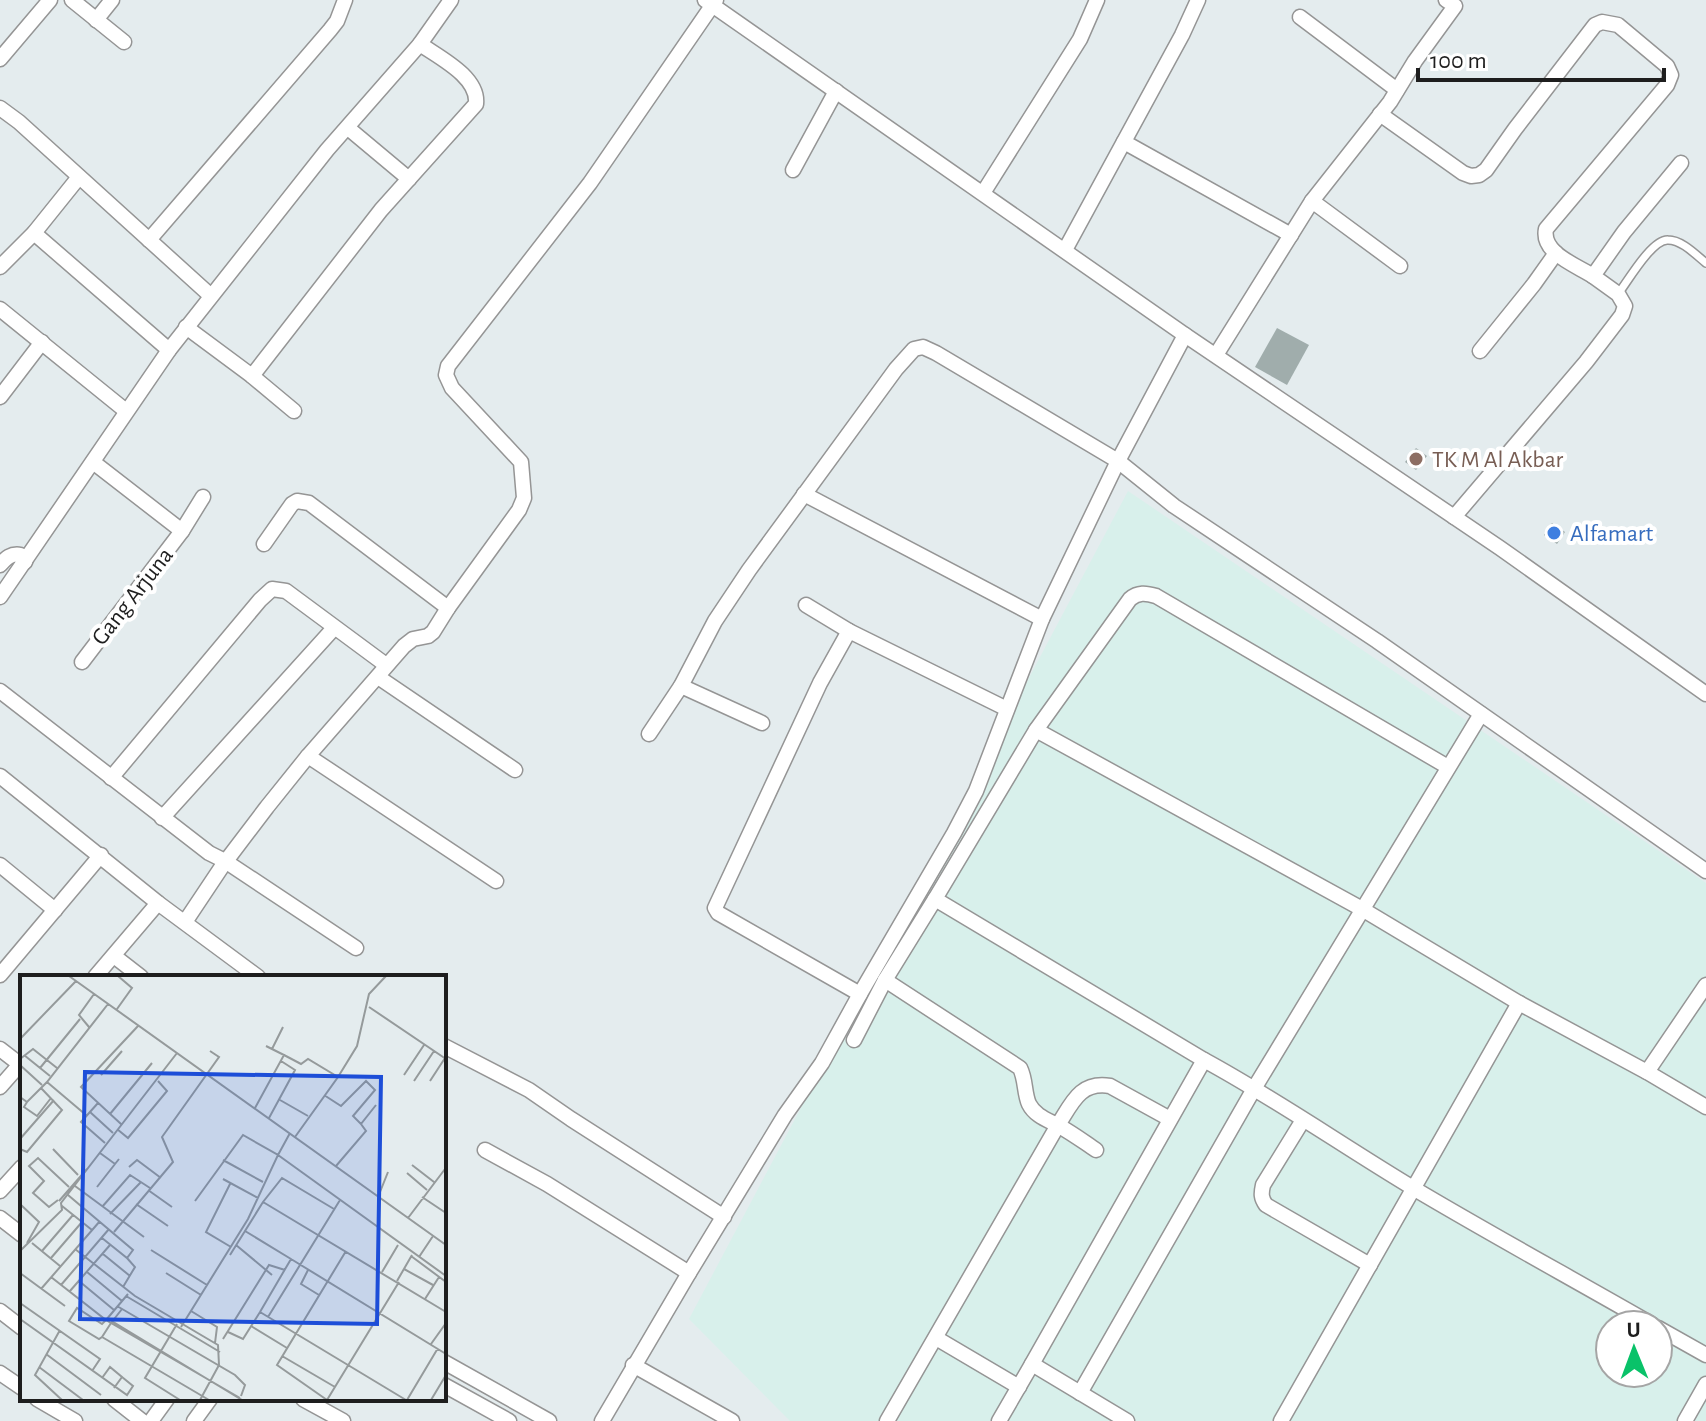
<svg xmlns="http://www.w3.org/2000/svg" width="1706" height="1421" viewBox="0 0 1706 1421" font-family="'Alegreya Sans',sans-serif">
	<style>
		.military { fill: #d8f0eb; fill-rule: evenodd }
		.building { fill: #a0adac }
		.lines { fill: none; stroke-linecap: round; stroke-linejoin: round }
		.lane-casing { stroke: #959595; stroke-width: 10 }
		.street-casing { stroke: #959595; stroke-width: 17 }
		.lane { stroke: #fff; stroke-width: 7 }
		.street { stroke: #fff; stroke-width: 14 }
		.education-dot { fill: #8d6e63; stroke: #fff; stroke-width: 3 }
		.shop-dot { fill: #3f7fe0; stroke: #fff; stroke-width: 3 }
		.labels { text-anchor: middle; stroke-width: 8; stroke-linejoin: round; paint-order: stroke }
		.education-label { font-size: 24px; fill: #785e54; stroke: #fff; text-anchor: start }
		.shop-label { font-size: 24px; fill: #366cbe; stroke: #fff; text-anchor: start }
		.street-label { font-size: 24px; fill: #1e1e1e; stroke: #fff }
		.inset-road { fill: none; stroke: #959a9b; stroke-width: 2 }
		.view { fill: #1d4ed8; fill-opacity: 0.15; stroke: #1d4ed8; stroke-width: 4 }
		.inset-edge { fill: none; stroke: #1e1e1e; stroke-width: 4 }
	</style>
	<rect width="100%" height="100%" fill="#e4ecee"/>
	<path class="military" d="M1128,491l578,392v538h-916l-101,-102zM1610,1325h48v48h-48z"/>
	<g class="building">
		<polygon points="1277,328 1309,345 1287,385 1255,367"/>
		<polygon points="1416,448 1427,456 1416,470 1405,462"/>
		<polygon points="1552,523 1565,532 1557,544 1544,535"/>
	</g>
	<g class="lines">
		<defs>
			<path id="lane" d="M1618,294c10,-13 34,-55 50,-54 14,0 28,15 38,23"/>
			<g id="street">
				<polyline points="72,0 124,42"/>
				<polyline points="705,0 1185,335 1500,548 1706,694"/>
				<polyline points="1300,17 1397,90"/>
				<polyline points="96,20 112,0"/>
				<polyline points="0,59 50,0"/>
				<polyline points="0,108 19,122 211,296"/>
				<path d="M1380,114l83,59 8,3 8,-1 7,-5 29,-41 80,-104 7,-3 16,3 49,41 4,9 -4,10 -121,144c-5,24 30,36 47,47"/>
				<polyline points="348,128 409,179"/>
				<polyline points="1124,142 1291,235"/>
				<polyline points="793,170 836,91"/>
				<polyline points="983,193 1080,39 1097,0"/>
				<polyline points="1312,201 1400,266"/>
				<polyline points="34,233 169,350"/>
				<polyline points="149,240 330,30 337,21 345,0"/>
				<polyline points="1065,250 1182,35 1198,0"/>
				<polyline points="0,267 34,233 79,177"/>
				<polyline points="0,309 126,411"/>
				<path d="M186,327l66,49 129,-166 95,-106c3,-27 -36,-46 -56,-60"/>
				<polyline points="1185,335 1118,461 1174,506 1377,641 1706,871"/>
				<polyline points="1480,351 1534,284 1556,253"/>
				<polyline points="1216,355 1312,201 1390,102 1415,61 1455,6 1446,0"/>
				<polyline points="252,376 294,411"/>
				<polyline points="0,397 42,342"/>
				<polyline points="93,462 182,531 203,497"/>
				<polyline points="804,494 1042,619"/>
				<polyline points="1454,517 1586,362 1622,315 1625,306 1618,294 1593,276 1624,232 1681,163"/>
				<polyline points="264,544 292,504 297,501 309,503 448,608"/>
				<path d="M0,565c6,-7 11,-12 21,-10l4,7"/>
				<polyline points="0,597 169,350 327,150 420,44 451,0"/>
				<polyline points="806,605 849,631 1007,709"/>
				<polyline points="849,631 820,683 715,908 718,913 860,994"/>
				<polyline points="82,662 182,531"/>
				<polyline points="378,677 515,770"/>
				<polyline points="681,686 762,723"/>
				<polyline points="0,691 209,853 225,861 356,948"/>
				<polyline points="1036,730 1362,909 1519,1003 1647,1072 1706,1107"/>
				<polyline points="308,756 496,881"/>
				<polyline points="0,776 158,903 258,977"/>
				<polyline points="111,778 260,600 272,589 286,591 386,665"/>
				<polyline points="162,818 334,628"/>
				<polyline points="0,865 55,910"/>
				<polyline points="185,922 223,865 267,807 308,756 404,646 413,639 428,636 433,632 448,608 519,510 524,498 521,462 452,388 446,375 448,366 590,183 716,0"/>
				<polyline points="114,956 141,977"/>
				<polyline points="0,975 101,855"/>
				<polyline points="95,977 158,903"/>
				<path d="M885,980l135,88c6,12 4,25 9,36 6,12 19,16 30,22 13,7 25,16 37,24"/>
				<polyline points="854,1040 885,980 935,899"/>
				<polyline points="444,1046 529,1090 571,1119 724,1217"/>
				<polyline points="0,1049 22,1066"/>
				<path d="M1204,1060c72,39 139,86 209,128 79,47 160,91 240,137"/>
				<polyline points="1647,1072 1706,985"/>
				<polyline points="0,1087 22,1062"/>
				<path d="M1303,1120l-40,65c-2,9 -2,13 3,20l104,60"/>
				<polyline points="485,1150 547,1184 689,1273"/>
				<polyline points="0,1191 22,1167"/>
				<polyline points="0,1218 22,1235"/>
				<polyline points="0,1311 22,1328"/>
				<polyline points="1658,1328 1706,1355"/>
				<polyline points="936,1338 1019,1387"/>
				<polyline points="444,1362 549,1421"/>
				<path d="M1032,1364l172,-304 -269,-161 101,-169 94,-131c8,-7 16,-6 26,-3l292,171"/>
				<polyline points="633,1365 732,1421"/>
				<polyline points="0,1373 22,1388"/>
				<polyline points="444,1385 509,1421"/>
				<polyline points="1080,1393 1255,1087 1481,714"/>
				<polyline points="37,1399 75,1421"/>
				<polyline points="114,1399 142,1421"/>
				<polyline points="303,1399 343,1421"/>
				<polyline points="151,1421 167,1399"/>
				<polyline points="194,1421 210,1399"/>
				<polyline points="602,1421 689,1273 785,1115 822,1063 860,994 954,833 976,791 1042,619 1118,461 936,353 923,347 914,349 896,369 749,570 715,621 681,686 649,734"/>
				<path d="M887,1421l171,-296c14,-22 22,-44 52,-39l60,33"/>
				<polyline points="999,1421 1032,1364 1127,1421"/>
				<polyline points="1281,1421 1519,1003"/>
				<polyline points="1685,1421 1706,1384"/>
			</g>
		</defs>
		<use href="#lane" class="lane-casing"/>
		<use href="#street" class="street-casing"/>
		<use href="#lane" class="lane"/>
		<use href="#street" class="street"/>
	</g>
	<circle class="education-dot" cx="1416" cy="459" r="8"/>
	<circle class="shop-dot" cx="1554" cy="533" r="8"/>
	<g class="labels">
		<g class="education-label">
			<text x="1432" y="467">TK M Al Akbar</text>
		</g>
		<g class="shop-label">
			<text x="1570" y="541">Alfamart</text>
		</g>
		<g class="street-label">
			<text transform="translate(132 596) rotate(-52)" y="8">Gang Arjuna</text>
		</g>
	</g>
	<g transform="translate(20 975)">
		<rect width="426" height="426" fill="#e4ecee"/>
		<path class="inset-road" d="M49,1l377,269M349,32l77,52M97,34l15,-21 -14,-12M69,52l-10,-12 15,-21M0,64l56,-58M252,74l11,-22M4,80l26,21M264,80l17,9 7,-5 30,18 -43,60M0,84l13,-10 24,19M0,90l22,20M20,93l40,-49M81,100l21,-24M384,100l20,-30M318,102l19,-31 12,-52 17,-18M394,106l20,-30M410,106l15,-23M27,107l39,33M304,120l17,11 25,-25 9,9 -22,26 8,8M0,122l7,5 20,-20 61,-78M260,125l28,16M7,127l-3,5 13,9 14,-18M78,128l-17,19 24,21M235,133l29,-53 -18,-9M70,137l23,21M90,139l42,-51M249,143l26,-48 -14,-9M101,149l-40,-37 57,-61M97,154l11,9 39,-47 -9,-10M270,158l-12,22 168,121M0,164l34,-39M0,174l7,3 35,-42 -21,-22M33,174l25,26M80,178l15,11 4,-5M203,185l40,22M392,190l22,17M316,191l30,-35 -5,-7 15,-19M109,192l8,-7 24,18M387,198l20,17M203,204l35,19M210,209l-24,48 25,15M55,211l69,51M77,212l18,-23M128,215l24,17M48,220l65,55 -6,8 -25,-20M358,222l10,-25M402,222l24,16M38,225l-9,7 -16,-14 11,-12 -15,-15 9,-8 31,29M39,226l28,-32M243,227l183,110M0,229l19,18 -12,21M116,229l32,22M42,231l30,24M82,232l28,-32 20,13M90,239l31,-32M388,243l37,-49M94,257l59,-70 -11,-25 57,-80 -9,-6M12,268l28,23M216,270l36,30M55,274l60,47 83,49 1,20 -19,35M131,275l56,35M0,276l42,-41 -1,-7 116,-150M22,276l31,-36M83,279l27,22M210,280l15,-24M391,281l35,26M399,282l14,-21M31,283l31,-36M271,284l155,95M384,294l29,16M288,295l-7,14 18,11M67,297l35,29M362,297l16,-27M0,298l45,33M146,298l35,22M31,302l55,43 22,-26M59,306l35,29M377,306l15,-26M41,310l48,-56M103,312l12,-20 -8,-9M21,314l59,-68M50,316l40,-46M106,321l94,56M405,324l14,-22M0,328l80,56 -8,12M97,331l118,69 10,10 -4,11M102,334l-11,14 -9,14 -3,2 -30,-18 8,-13 25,16 4,-4 5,3 2,-1 129,78M171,336l26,16 -2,16M240,337l31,-53 -46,-28 18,-29 19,-24 52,31M248,342l72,-117M0,344l107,76 6,-9 -11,-9M91,348l129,75M157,349l-32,54 35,22M231,351l36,22M161,352l67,-108 30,-64 -35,-20 -48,66M40,355l-25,45 27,25M208,357l15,7 17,-27 146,88M82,362l107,63M203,364l46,-74 16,5M411,369l15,-21M26,379l55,41M262,381l53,31M19,392l44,33M82,403l8,-11 12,10 -8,11M307,425l-50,-35 69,-114M307,425l72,-118M387,425l31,-52M411,425l15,-25"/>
		<path class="view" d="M65,97l296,5 -4,247 -297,-5z"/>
		<rect width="426" height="426" class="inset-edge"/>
	</g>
	<g transform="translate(1634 1349) rotate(359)"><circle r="38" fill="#ffffff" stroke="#a5a5a5" stroke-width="2"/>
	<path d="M0-6L14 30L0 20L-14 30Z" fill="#09c269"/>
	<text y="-12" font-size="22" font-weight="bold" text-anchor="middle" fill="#1e1e1e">U</text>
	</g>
	<path d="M1418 68v12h246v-12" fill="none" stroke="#1e1e1e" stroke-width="4"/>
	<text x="1430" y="68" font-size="24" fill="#1e1e1e" stroke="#ffffff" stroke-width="6" paint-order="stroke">100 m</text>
</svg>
